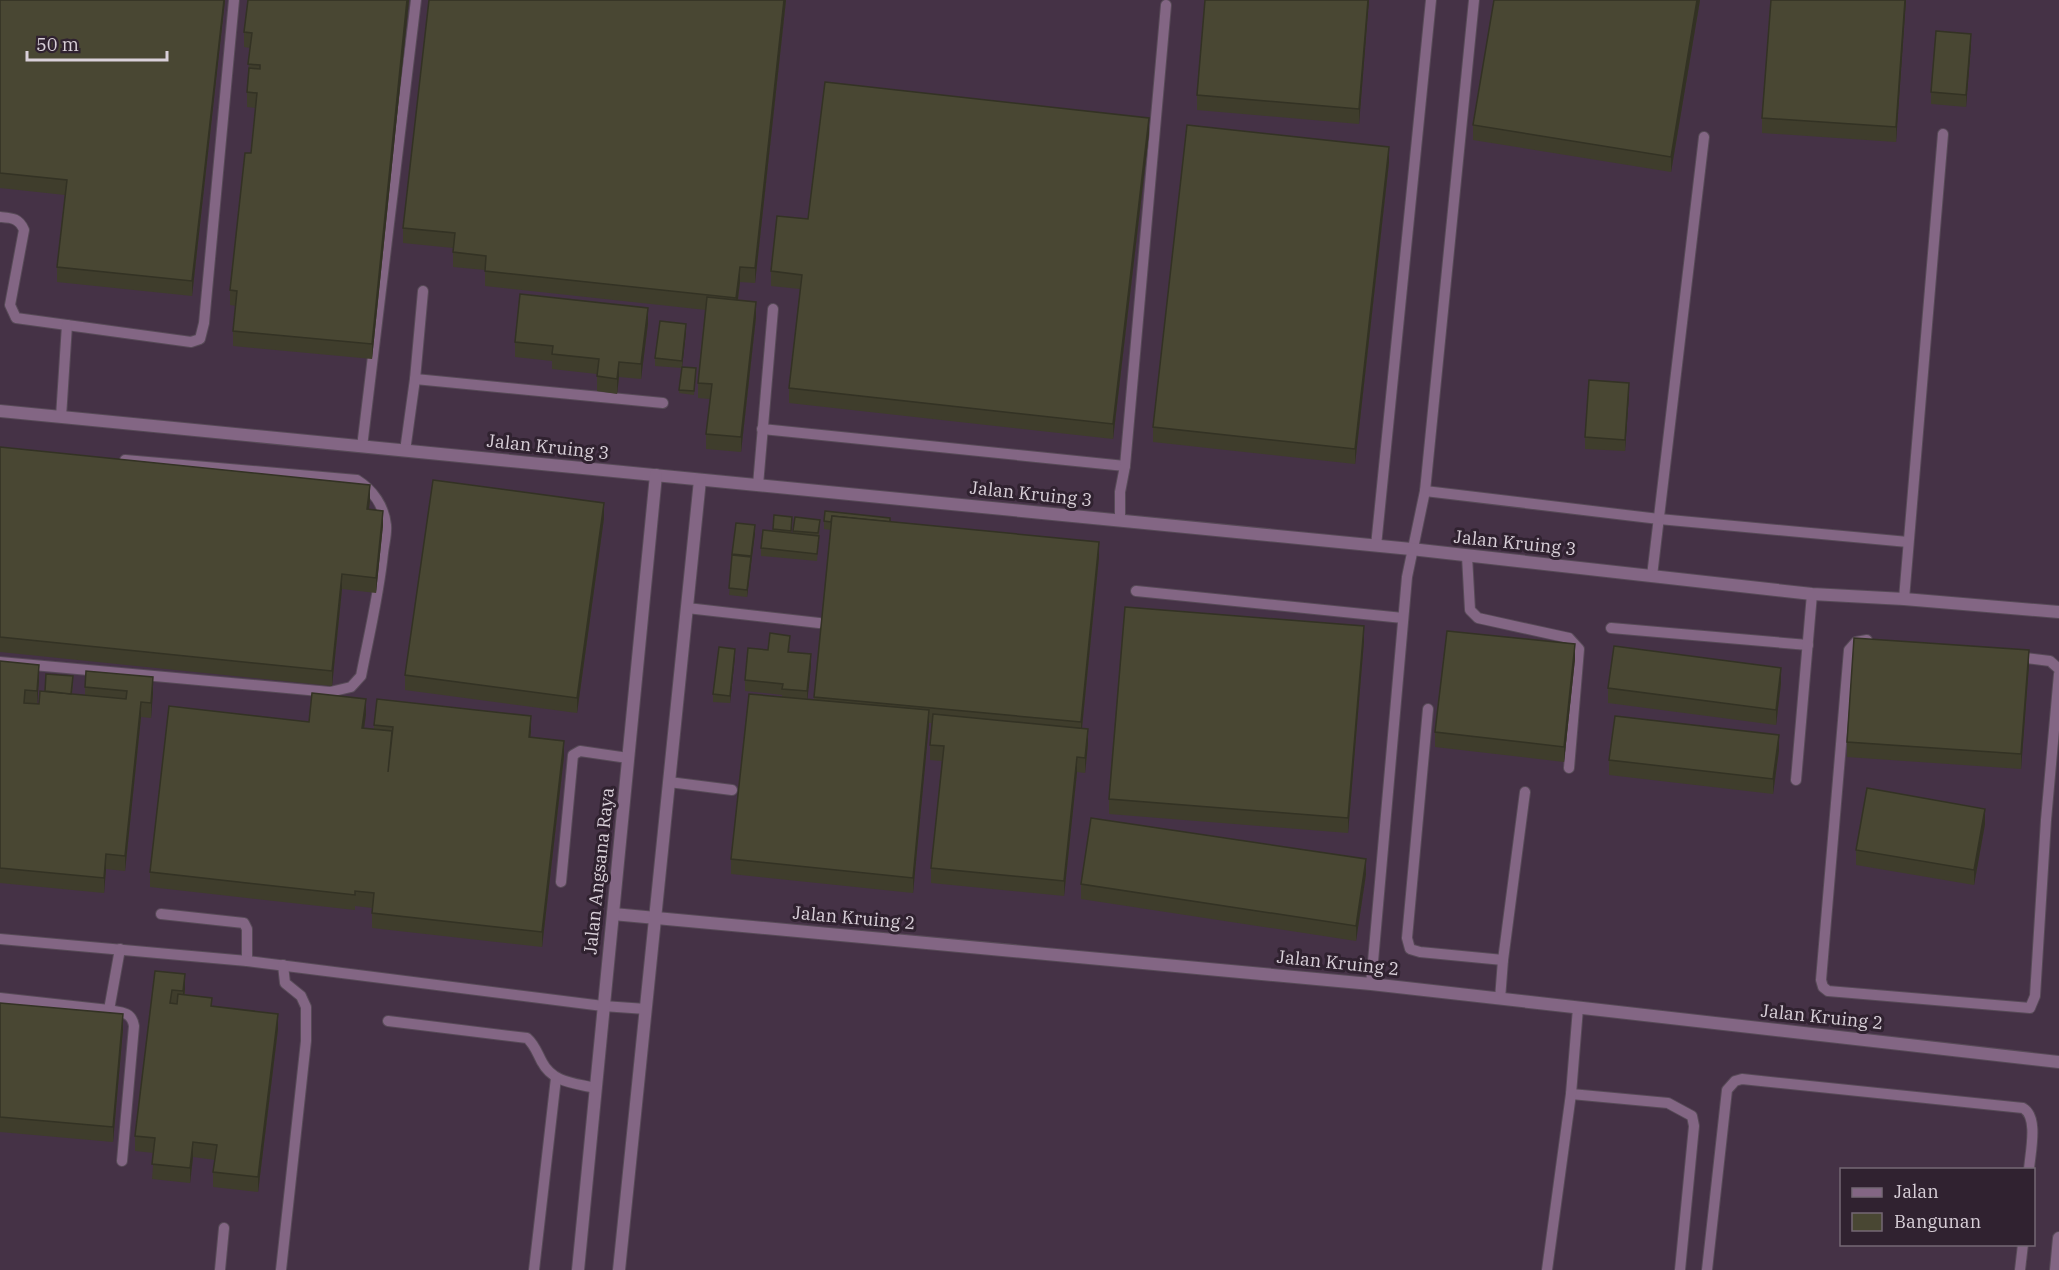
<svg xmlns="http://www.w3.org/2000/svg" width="2059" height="1270" viewBox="0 0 2059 1270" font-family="'IBM Plex Serif',serif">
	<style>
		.built { fill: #453246; fill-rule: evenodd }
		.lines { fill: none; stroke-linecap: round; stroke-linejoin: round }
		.service-casing { stroke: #574a57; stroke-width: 12 }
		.minor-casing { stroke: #574a57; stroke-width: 14 }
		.service { stroke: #836684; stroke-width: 10 }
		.minor { stroke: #836684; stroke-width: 12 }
		.wall { fill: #3f3d2c }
		.shaded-wall { fill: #333224 }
		.building { fill: #494733; stroke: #333224; stroke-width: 1.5 }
		.labels { text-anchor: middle; stroke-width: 6; stroke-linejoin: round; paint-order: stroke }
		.street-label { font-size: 18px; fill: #d9d0d9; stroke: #302230 }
	</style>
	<rect width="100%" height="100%" fill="#3a2c3a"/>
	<path class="built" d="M0,0h2059v1270h-2059zM1842,1170h192v74h-192z"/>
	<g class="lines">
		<defs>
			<g id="service">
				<path d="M0,217c12,1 19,1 24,13l-14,75 6,13 175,24 9,-3 4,-16 30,-323"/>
				<polyline points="415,379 663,403"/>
				<polyline points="61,417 67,325"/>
				<polyline points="762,429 1125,466"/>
				<polyline points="362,447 416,0"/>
				<polyline points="405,451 415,379 423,291"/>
				<polyline points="758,485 773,309"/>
				<polyline points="1425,491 1659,519 1908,542"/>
				<polyline points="1120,521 1120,492 1125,466 1166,5"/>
				<polyline points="1376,546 1431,0"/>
				<polyline points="1467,556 1470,610 1478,618 1569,638 1579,649 1569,768"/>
				<polyline points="1652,576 1704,137"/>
				<polyline points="1136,591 1403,618"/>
				<polyline points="1904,599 1943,134"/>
				<polyline points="687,608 819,623"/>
				<polyline points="1611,628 1808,645"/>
				<polyline points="1867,640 1856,642 1849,650 1821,980 1823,987 1828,991 2030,1008 2035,996 2046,820 2059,674"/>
				<polyline points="2017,657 2050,661 2059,669"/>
				<path d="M0,662l330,30 21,-5 10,-11c8,-41 18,-82 22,-123 1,-9 4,-19 3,-28 -2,-19 -13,-35 -29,-45l-232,-20"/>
				<polyline points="1428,709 1407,938 1410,949 1420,952 1503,960"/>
				<polyline points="1796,780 1812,594"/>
				<polyline points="669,782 732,790"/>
				<polyline points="561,882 573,755 580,751 628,758"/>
				<polyline points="161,914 244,923 247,929 247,961"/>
				<polyline points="0,939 247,961 603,1006 646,1009"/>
				<path d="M120,949l-11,61c12,2 23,2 25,16l-12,135"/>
				<polyline points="1371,984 1407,577 1425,491 1474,0"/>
				<polyline points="0,998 109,1010"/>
				<polyline points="1500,999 1503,960 1525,792"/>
				<path d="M388,1021l139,17c8,7 10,15 15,24 11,21 33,21 53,26"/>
				<polyline points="1571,1094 1668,1103 1692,1116 1694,1126 1680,1270"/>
				<polyline points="220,1270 224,1228"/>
				<polyline points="281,1270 306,1041 306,1007 301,996 285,983 283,965"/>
				<polyline points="534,1270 556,1078"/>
				<polyline points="1547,1270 1571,1094 1578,1008"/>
				<path d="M1707,1270l20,-180 8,-9 7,-2 281,29c16,9 7,45 6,62"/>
				<polyline points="2020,1270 2023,1244"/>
			</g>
			<g id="minor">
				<polyline points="0,411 1411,549 1812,594 1904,599 2059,612"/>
				<polyline points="613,914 1371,984 2059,1062"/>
				<polyline points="578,1270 656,475"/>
				<polyline points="619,1270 700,480"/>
				<polyline points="2056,1270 2059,1238"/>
			</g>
		</defs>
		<use href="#service" class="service-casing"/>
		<use href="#minor" class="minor-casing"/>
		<use href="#service" class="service"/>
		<use href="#minor" class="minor"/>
	</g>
	<g class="wall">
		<polygon points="0,0 225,0 192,296 57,282 57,267 65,195 0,188"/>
		<polygon points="248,0 409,0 372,359 233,346 233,331 236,306 230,305 230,290 251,153 256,108 247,107 247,92 250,48 244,47 244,32"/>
		<polygon points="786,0 755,283 740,282 738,300 756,317 741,452 706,449 706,434 710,399 698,398 698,383 706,310 485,286 485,270 453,267 453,248 403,243 403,228"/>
		<polygon points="1369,0 1359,124 1197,110 1197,95"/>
		<polygon points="1700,0 1671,172 1473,140 1473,125"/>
		<polygon points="1771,0 1906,0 1896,142 1762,133 1762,118"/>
		<polygon points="1971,45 1966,107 1931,104 1931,92"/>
		<polygon points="1149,133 1113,439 789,403 789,388 800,289 771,286 771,271 808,219"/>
		<polygon points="1389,162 1355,464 1153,442 1153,427"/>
		<polygon points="648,323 641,379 619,377 617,394 597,391 597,374 552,369 552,361 515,357 515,342"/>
		<polygon points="686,332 682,367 696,368 694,395 679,393 682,368 655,366 655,358"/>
		<polygon points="1629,394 1625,451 1585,449 1585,437"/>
		<polygon points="0,447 370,500 369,509 383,525 376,593 342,589 332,686 0,652"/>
		<polygon points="795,517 820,524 817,561 761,556 761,548 773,531 773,529 792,521 791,533 793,533"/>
		<polygon points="604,518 577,713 405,690 405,675"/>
		<polygon points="824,521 890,522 1099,557 1082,728 1088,744 1085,773 1077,772 1064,896 931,883 931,868 942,761 930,760 930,745 932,723 929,723 913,893 731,874 731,859 782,697 782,695 745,691 745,680 768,650 790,647 789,652 811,666 807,700 814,700 831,530 824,529"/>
		<polygon points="736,523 755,533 747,597 729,595"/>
		<polygon points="1364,641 1348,833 1109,814 1109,799"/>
		<polygon points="735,656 730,703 713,702 713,694"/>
		<polygon points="1575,659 1564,762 1435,747 1435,732"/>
		<polygon points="0,661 39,680 37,704 39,704 45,691 73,684 72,694 85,695 85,687 153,692 151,718 141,717 125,871 106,869 104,893 0,883"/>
		<polygon points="2029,665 2021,769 1847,757 1847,742"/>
		<polygon points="1781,683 1776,725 1608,703 1608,688"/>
		<polygon points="366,714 364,728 374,729 374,725 531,731 530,737 564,756 542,947 372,928 372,908 355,906 355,910 150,887 150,872 309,722"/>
		<polygon points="1779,750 1773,794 1609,775 1609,760"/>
		<polygon points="1985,824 1974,885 1856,865 1856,850"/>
		<polygon points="1366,874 1356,941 1081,899 1081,884"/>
		<polygon points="155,971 185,989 185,995 212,1006 278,1029 258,1192 213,1187 213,1172 215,1160 193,1157 190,1183 152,1179 154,1153 135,1151 135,1136"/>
		<polygon points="0,1003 123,1029 113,1142 0,1132"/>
	</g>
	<g class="shaded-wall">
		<polygon points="224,0 225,0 192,296 192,281"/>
		<polygon points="407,0 409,0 372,359 372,344"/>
		<polygon points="784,0 786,0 755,283 755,268"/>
		<polygon points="1368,0 1369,0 1359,124 1359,109"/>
		<polygon points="1697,0 1700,0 1671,172 1671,157"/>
		<polygon points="1905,0 1906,0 1896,142 1896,127"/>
		<polygon points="1971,34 1971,45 1966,107 1966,95"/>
		<polygon points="1149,118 1149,133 1113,439 1113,424"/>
		<polygon points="1389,147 1389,162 1355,464 1355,449"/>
		<polygon points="740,267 740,282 736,313 736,298"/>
		<polygon points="756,302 756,317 741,452 741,437"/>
		<polygon points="648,308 648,323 641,379 641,364"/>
		<polygon points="686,324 686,332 682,368 682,361"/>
		<polygon points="619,362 619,377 617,394 617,379"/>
		<polygon points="1629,383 1629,394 1625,451 1625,440"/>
		<polygon points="370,485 370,500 367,524 367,509"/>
		<polygon points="604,503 604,518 577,713 577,698"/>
		<polygon points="383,511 383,525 376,593 376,578"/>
		<polygon points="755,525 755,533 751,564 751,556"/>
		<polygon points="1099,542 1099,557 1081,737 1081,722"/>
		<polygon points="751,557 751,565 747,597 747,590"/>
		<polygon points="342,574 342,589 332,686 332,671"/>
		<polygon points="1364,626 1364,641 1348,833 1348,818"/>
		<polygon points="1575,644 1575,659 1564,762 1564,747"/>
		<polygon points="735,649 735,656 730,703 730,696"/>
		<polygon points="2029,650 2029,665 2021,769 2021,754"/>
		<polygon points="811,654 811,666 807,703 807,691"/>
		<polygon points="39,665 39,680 37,706 37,691"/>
		<polygon points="1781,668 1781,683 1776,725 1776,710"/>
		<polygon points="153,677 153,692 151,718 151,703"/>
		<polygon points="366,699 366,714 362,743 362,728"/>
		<polygon points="141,702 141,717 125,871 125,856"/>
		<polygon points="929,710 929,725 913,893 913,878"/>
		<polygon points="531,716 531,731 529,752 529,737"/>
		<polygon points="1088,729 1088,744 1085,773 1085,758"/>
		<polygon points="1779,735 1779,750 1773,794 1773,779"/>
		<polygon points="564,741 564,756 542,947 542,932"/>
		<polygon points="1077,757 1077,772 1064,896 1064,881"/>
		<polygon points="1985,809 1985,824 1974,885 1974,870"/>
		<polygon points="106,854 106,869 104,893 104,878"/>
		<polygon points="1366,859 1366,874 1356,941 1356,926"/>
		<polygon points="185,974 185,989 183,1006 183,991"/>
		<polygon points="123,1014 123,1029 113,1142 113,1127"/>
		<polygon points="278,1014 278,1029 258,1192 258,1177"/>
		<polygon points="193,1142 193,1157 190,1183 190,1168"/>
	</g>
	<g class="building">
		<polygon points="0,0 224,0 192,281 57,267 67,180 0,173"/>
		<polygon points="248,0 407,0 372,344 233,331 237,291 230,290 245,153 251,153 257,93 247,92 249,68 260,69 260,65 248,64 252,33 244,32"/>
		<polygon points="429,0 784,0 755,268 740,267 736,298 485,271 486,256 453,252 455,233 403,228"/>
		<polygon points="1205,0 1368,0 1359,109 1197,95"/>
		<polygon points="1494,0 1697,0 1671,157 1473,125"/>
		<polygon points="1771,0 1905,0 1896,127 1762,118"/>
		<polygon points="1936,31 1971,34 1966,95 1931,92"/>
		<polygon points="825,82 1149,118 1113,424 789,388 802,275 771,271 777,216 808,219"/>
		<polygon points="1187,125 1389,147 1355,449 1153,427"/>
		<polygon points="520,294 648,308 641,364 619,362 617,379 597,376 599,359 552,354 553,346 515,342"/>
		<polygon points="707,297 756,302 741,437 706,434 712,384 698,383"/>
		<polygon points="660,321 686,324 682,361 655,358"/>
		<polygon points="682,367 696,368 694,391 679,390"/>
		<polygon points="1589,380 1629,383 1625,440 1585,437"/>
		<polygon points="0,447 370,485 367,509 383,511 376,578 342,574 332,671 0,637"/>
		<polygon points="433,480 604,503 577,698 405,675"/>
		<polygon points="825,511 890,518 890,522 832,516 831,522 824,521"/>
		<polygon points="774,515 792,517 791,531 773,529"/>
		<polygon points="832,516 1099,542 1081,722 814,697"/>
		<polygon points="795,517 820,520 818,533 793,531"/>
		<polygon points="736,523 755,525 751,556 732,554"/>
		<polygon points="763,530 819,536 817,554 761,548"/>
		<polygon points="732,555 751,557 747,590 729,588"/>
		<polygon points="1125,607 1364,626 1348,818 1109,799"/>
		<polygon points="1447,631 1575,644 1564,747 1435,732"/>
		<polygon points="770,633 790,636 788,652 811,654 807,691 782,689 783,684 745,680 748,648 768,650"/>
		<polygon points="1854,638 2029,650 2021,754 1847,742"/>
		<polygon points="1614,646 1781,668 1776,710 1608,688"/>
		<polygon points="719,647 735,649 730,696 713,694"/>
		<polygon points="0,661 39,665 37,691 25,690 24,703 39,704 40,691 126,699 127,691 85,687 86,671 153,677 151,703 141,702 125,856 106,854 104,878 0,868"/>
		<polygon points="46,674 73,676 71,694 45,691"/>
		<polygon points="312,693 366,699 362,728 392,731 388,772 393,727 374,725 377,699 531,716 529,737 564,741 542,932 372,913 374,893 355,891 355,895 150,872 169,706 309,722"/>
		<polygon points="749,694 929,710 913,878 731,859"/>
		<polygon points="933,714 1088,729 1085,758 1077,757 1064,881 931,868 944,746 930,745"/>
		<polygon points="1615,716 1779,735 1773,779 1609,760"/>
		<polygon points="1867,788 1985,809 1974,870 1856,850"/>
		<polygon points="1091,818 1366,859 1356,926 1081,884"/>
		<polygon points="155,971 185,974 183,991 172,990 170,1003 177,1004 178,994 212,998 211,1006 278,1014 258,1177 213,1172 217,1145 193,1142 190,1168 152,1164 155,1138 135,1136"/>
		<polygon points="0,1003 123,1014 113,1127 0,1117"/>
	</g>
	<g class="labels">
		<g class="street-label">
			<text transform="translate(548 447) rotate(6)" y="6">Jalan Kruing 3</text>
			<text transform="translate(1031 494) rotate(6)" y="6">Jalan Kruing 3</text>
			<text transform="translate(1515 543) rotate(6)" y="6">Jalan Kruing 3</text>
			<text transform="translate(599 871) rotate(-84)" y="6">Jalan Angsana Raya</text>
			<text transform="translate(854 918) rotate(5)" y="6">Jalan Kruing 2</text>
			<text transform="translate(1338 963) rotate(6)" y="6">Jalan Kruing 2</text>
			<text transform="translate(1822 1017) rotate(6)" y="6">Jalan Kruing 2</text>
		</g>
	</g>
	<rect x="1840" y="1168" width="195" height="78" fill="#302230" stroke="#746874" stroke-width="1.5"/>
	<rect x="1852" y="1188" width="30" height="9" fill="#836684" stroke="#746874" stroke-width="1.5"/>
	<text x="1894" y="1198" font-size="18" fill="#d9d0d9">Jalan</text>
	<rect x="1852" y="1213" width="30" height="18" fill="#494733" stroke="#746874" stroke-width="1.5"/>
	<text x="1894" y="1228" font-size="18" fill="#d9d0d9">Bangunan</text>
	<path d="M27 51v9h140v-9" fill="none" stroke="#d9d0d9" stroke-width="3"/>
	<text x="36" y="51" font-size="18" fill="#d9d0d9" stroke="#302230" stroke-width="4.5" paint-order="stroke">50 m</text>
</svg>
